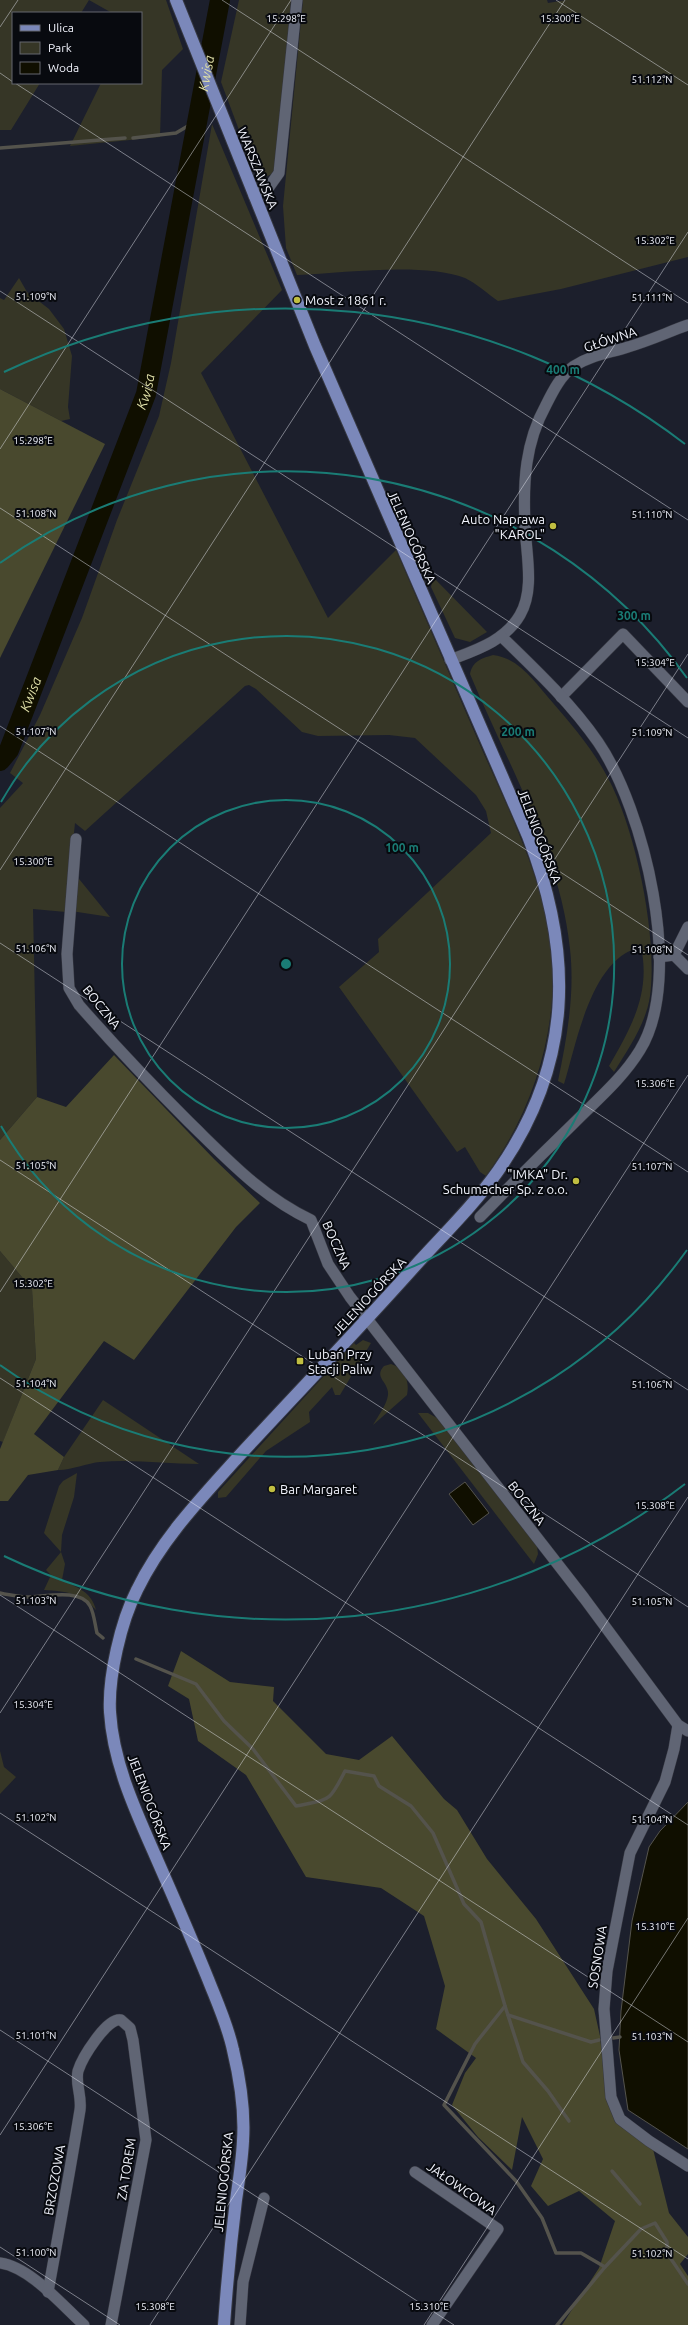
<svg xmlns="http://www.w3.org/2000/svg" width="688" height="2325" viewBox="0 0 688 2325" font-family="Ubuntu,sans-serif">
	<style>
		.green { fill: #363626 }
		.forest { fill: #49492e }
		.water { fill: #100f00; stroke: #54534c }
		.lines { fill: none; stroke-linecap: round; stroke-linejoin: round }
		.stream { stroke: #54534c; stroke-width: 3.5 }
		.river { stroke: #100f00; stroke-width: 20 }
		.street-casing { stroke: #363842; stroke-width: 12 }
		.primary-casing { stroke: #363842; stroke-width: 14 }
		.street { stroke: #606574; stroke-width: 11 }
		.primary { stroke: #7b88ba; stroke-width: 12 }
		.ticks { fill: none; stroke: #f1f3fc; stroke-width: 1; stroke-opacity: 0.45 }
		.ring { fill: none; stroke: #1a7c75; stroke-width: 2 }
		.poi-dot { fill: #c0be41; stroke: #080a0f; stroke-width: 1.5 }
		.labels { text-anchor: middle; stroke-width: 4; stroke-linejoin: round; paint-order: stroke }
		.street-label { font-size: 13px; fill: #f1f3fc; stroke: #080a0f }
		.poi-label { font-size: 13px; fill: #f1f3fc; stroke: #080a0f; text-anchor: start }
		.water-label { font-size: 14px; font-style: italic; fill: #dddda6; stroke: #080a0f }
		.ticks-label { font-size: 10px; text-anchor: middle; fill: #f1f3fc; stroke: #080a0f; stroke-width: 4; stroke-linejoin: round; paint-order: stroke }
		.centre { fill: #1a7c75; stroke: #080a0f; stroke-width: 2 }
		.ring-label { font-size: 12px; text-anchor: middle; font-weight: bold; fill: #1a7c75; stroke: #080a0f; stroke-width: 4; stroke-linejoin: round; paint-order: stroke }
	</style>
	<rect width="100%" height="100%" fill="#1c1f2c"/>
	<g class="green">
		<polygon points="0,0 166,0 183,49 162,70 160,137 70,146 101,83 141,83 141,13 112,13 89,0 81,13 13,13 13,83 40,83 11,130 0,130"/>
		<polygon points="239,0 291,0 276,164 272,174 263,178 254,170 221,82"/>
		<path d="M303,0h244l1,3 18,-3h122v257l-127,32 -63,12c-10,-7 -22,-18 -33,-23 -42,-16 -121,-5 -168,-3l-11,-27 -3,-42z"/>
		<path d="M212,124l70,166 -81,83 127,245 68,-68c28,65 56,130 84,195 23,52 50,107 64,163 24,92 -3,192 -58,268l-6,-4 -15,-25 -8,5 -118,-165 40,-35 -1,-13 113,-106 -5,-22 -10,-16 -61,-57 -26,-3 -71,1 -16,-4 -46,-43 -7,-4 -4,1 -160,145 -10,-8 -9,89 -33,-3 4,188 -37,43v-332l23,-25 -13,-10 30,-58 42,-97 35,-98 42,-104 12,-53z"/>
		<polygon points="19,278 27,292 49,309 64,329 72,356 68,407 70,419 61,421 0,389 0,298 4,300"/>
		<polygon points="433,577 487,632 470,642 455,638 431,587"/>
		<path d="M493,655c27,3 43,29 60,48 20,23 41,48 55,75 28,52 50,159 42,218 -4,28 -22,53 -36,76l-5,-6c22,-38 42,-73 32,-119 -50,11 -64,95 -77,137l-6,-3c9,-44 17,-87 12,-132 -10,-97 -63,-186 -100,-275 3,-13 10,-15 23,-19z"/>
		<polygon points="75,874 110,917 71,911"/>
		<polygon points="0,1251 32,1289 36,1359 3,1442 0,1441"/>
		<polygon points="363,1340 371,1343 340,1395 335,1395 332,1387 309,1412 310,1422 266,1451 226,1497 218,1498 218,1492 354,1343 356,1345"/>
		<path d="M391,1364c14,4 19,19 16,31l-34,30c5,-9 16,-23 15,-33 -1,-11 -14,-15 -4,-26z"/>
		<path d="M103,1400l96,64c-33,0 -66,-5 -99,-2 -12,1 -33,9 -42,8l6,-13z"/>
		<polygon points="418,1413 428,1413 437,1418 537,1546 538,1554 534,1564"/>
		<path d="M77,1473l-3,24 -12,38 -1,17 4,12 -3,16c16,8 29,11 34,30 -15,-17 -31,-19 -52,-20l7,-15 -5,-5 15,-18 -17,-19 15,-47 4,-5z"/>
		<polygon points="0,1751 4,1767 16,1777 0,1794"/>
	</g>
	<g class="forest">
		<polygon points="0,389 105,444 0,658"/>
		<polygon points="114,1055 214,1159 260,1203 236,1227 134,1360 104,1341 34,1434 64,1457 58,1470 28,1475 8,1501 0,1501 0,1449 36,1359 32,1289 0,1251 0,1140 37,1097 66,1107"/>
		<polygon points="181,1651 230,1682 274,1687 273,1701 326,1754 359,1760 392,1736 444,1799 457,1810 487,1859 536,1919 594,2009 600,2036 607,2099 653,2149 669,2213 688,2237 688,2254 680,2264 688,2276 688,2325 562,2325 599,2268 615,2221 579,2191 548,2206 531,2186 543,2159 522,2117 512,2170 478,2137 452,2105 465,2073 476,2058 436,2029 445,1986 424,1916 381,1888 306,1877 246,1775 198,1741 189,1699 168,1686"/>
	</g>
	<g class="water">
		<polygon points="465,1482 489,1513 473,1525 449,1494"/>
		<polygon points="688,1802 688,2149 628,2110 619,2050 621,2011 632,1921 649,1847 660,1831"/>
	</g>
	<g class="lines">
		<g class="stream">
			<polyline points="133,138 176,133 198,120"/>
			<polyline points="0,148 125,138"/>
			<path d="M0,1593c8,2 17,3 25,4 15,1 55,-10 65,9 4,7 5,19 7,27l6,5"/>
			<path d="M136,1659l60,25 28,37 29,28 43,57c34,-7 33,-3 49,-35l29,5 5,10 32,20 22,27 31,71 17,18 24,84 -30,38 -31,61 72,76 26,37 14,35h25l24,14 -48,58"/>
			<polyline points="505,2006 523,2062 548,2091 569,2121"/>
			<polyline points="508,2015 591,2042 599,2040"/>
			<polyline points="613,2038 620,2037"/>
			<polyline points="612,2171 640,2204"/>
			<polyline points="605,2267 641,2229 655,2223 667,2242 667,2253 688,2284"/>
		</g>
		<path class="river" id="s1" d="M0,761l9,-11 137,-356 74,-394"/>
		<defs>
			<g id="street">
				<polyline points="254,196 269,187 279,173 297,0"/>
				<path d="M450,660c26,-10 55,-19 70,-45 15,-26 6,-61 5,-90 -2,-43 0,-82 21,-120 7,-14 15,-30 28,-39 17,-11 36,-13 54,-19 21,-6 40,-15 60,-22"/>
				<polyline points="561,697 623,634 688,702"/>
				<path d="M76,839l-9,115 2,34 10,17c35,40 72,79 110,117 39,38 72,74 122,98l17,44 22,33 234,301 94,127 10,6"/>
				<polyline points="674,955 688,969"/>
				<polyline points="659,957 674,955 688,927"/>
				<path d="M480,1217c31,-32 62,-63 94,-94 23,-23 49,-45 66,-73 45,-73 4,-241 -42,-308 -27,-39 -63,-73 -97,-106"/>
				<polyline points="678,1725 674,1749 665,1782 630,1853 607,1971 604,2009 611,2097 620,2119 649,2141 688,2166"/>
				<polyline points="415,2172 498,2229 432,2325"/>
				<path d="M0,2263c30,4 62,42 84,62"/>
				<path d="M48,2292c11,-61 22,-121 32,-182 2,-14 -5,-27 -2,-39 4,-13 29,-54 43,-51l9,8 3,12 13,100 -35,185"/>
				<polyline points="240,2325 243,2282 264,2198"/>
			</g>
			<path id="primary" d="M176,0l139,346 213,490c46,118 45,228 -30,335 -24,34 -55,64 -83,95 -58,65 -118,127 -177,191 -37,41 -77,83 -101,133 -16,31 -29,87 -27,122 3,50 25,98 45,143 18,41 36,82 53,124 9,23 20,47 25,71 7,29 12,61 10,91 -1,20 -4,39 -7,59 -5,41 -9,83 -12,125"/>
		</defs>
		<use href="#street" class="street-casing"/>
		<use href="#primary" class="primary-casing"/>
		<use href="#street" class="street"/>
		<use href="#primary" class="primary"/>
	</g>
	<path class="ticks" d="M222,0l466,303M556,0l132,85M0,27l18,-27M0,73l13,9M15,83l673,437M0,291l688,447M0,449l291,-449M0,508l688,447M0,726l688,446M0,870l565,-870M0,943l688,447M0,1160l688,447M0,1292l688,-1060M0,1378l688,447M0,1595l688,447M0,1713l688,-1059M0,1813l688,446M0,2030l454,295M0,2135l688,-1060M0,2247l120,78M150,2325l538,-828M424,2325l264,-407"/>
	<g class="ring">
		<circle cx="286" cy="964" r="164"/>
		<path d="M1 802A328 328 0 1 1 1 1126"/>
		<path d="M687 1250A492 492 0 0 1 0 1365M0 563A492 492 0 0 1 687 678"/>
		<path d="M685 1484A656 656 0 0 1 4 1556M4 372A656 656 0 0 1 685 444"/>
	</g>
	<g class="poi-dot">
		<circle cx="297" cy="300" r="4"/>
		<circle cx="553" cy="526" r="4"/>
		<circle cx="576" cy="1181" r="4"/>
		<rect x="296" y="1357" width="8" height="8" rx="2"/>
		<circle cx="272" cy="1489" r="4"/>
	</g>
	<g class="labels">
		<g class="street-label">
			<text transform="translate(258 168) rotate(68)" y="5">WARSZAWSKA</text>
			<text transform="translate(610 339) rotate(-18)" y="5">GŁÓWNA</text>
			<text transform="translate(412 537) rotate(66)" y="5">JELENIOGÓRSKA</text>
			<text transform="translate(540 836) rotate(69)" y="5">JELENIOGÓRSKA</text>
			<text transform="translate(102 1007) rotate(51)" y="5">BOCZNA</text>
			<text transform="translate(337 1245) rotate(66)" y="5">BOCZNA</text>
			<text transform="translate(369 1296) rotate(-47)" y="5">JELENIOGÓRSKA</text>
			<text transform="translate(527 1503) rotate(52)" y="5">BOCZNA</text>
			<text transform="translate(150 1802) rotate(69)" y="5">JELENIOGÓRSKA</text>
			<text transform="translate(597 1957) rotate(-81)" y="5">SOSNOWA</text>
			<text transform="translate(126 2169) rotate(-81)" y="5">ZA TOREM</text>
			<text transform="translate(54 2180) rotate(-80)" y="5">BRZOZOWA</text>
			<text transform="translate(223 2182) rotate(-84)" y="5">JELENIOGÓRSKA</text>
			<text transform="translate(462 2188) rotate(35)" y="5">JAŁOWCOWA</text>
		</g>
		<g class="poi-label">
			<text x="305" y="305">Most z 1861 r.</text>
			<text x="545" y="524" text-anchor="end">Auto Naprawa<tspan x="545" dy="15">"KAROL"</tspan></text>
			<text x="568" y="1179" text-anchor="end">"IMKA" Dr.<tspan x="568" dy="15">Schumacher Sp. z o.o.</tspan></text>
			<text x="308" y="1359">Lubań Przy<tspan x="308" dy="15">Stacji Paliw</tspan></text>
			<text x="280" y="1494">Bar Margaret</text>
		</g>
		<g class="water-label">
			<text dy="5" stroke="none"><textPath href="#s1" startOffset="722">Kwisa</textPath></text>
			<text dy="5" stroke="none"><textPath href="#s1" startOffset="398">Kwisa</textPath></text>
			<text dy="5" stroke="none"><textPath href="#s1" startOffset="74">Kwisa</textPath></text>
		</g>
	</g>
	<g class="ticks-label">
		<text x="560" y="22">15.300°E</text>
		<text x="286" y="22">15.298°E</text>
		<text x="652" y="83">51.112°N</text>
		<text x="655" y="244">15.302°E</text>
		<text x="36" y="300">51.109°N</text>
		<text x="652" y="301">51.111°N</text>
		<text x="33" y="444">15.298°E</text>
		<text x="36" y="517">51.108°N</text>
		<text x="652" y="518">51.110°N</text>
		<text x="655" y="666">15.304°E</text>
		<text x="36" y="735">51.107°N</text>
		<text x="652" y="736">51.109°N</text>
		<text x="33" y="865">15.300°E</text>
		<text x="36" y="952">51.106°N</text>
		<text x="652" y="953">51.108°N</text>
		<text x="655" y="1087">15.306°E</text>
		<text x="36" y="1169">51.105°N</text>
		<text x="652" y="1170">51.107°N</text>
		<text x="33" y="1287">15.302°E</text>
		<text x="36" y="1387">51.104°N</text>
		<text x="652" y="1388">51.106°N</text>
		<text x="655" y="1509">15.308°E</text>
		<text x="36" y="1604">51.103°N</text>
		<text x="652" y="1605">51.105°N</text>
		<text x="33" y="1708">15.304°E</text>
		<text x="36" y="1821">51.102°N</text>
		<text x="652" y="1823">51.104°N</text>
		<text x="655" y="1930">15.310°E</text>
		<text x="36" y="2039">51.101°N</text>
		<text x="652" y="2040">51.103°N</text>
		<text x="33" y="2130">15.306°E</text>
		<text x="36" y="2256">51.100°N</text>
		<text x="652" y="2257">51.102°N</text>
		<text x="155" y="2310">15.308°E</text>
		<text x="429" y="2310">15.310°E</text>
	</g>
	<circle cx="286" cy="964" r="6" class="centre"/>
	<g class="ring-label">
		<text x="563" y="374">400 m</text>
		<text x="634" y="620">300 m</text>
		<text x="518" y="736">200 m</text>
		<text x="402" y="852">100 m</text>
	</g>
	<rect x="12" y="12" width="130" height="72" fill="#080a0f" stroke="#65676e"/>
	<rect x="20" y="25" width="20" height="6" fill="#7b88ba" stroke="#65676e"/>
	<text x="48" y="32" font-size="12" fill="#f1f3fc">Ulica</text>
	<rect x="20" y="42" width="20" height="12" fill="#363626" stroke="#65676e"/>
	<text x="48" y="52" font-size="12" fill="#f1f3fc">Park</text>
	<rect x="20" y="62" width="20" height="12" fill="#100f00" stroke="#65676e"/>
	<text x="48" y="72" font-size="12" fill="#f1f3fc">Woda</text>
</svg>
